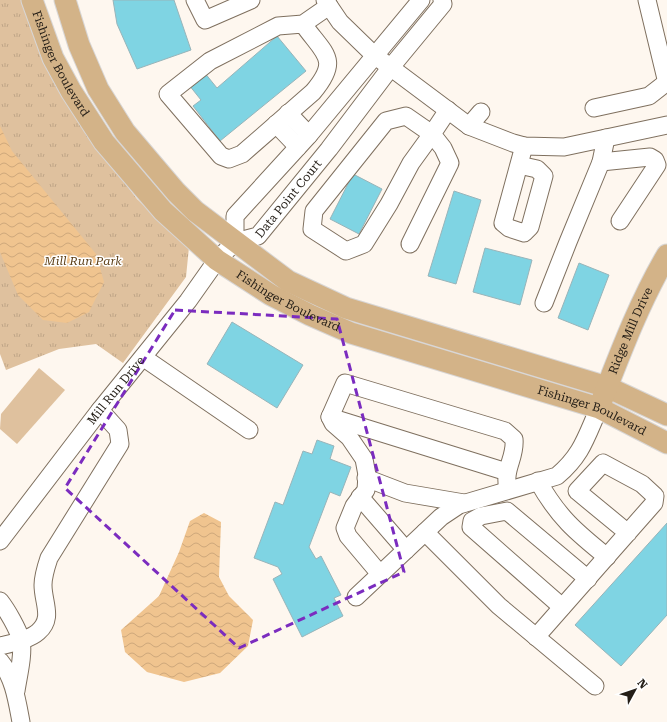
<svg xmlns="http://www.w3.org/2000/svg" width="667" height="722" viewBox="0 0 667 722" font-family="'Roboto Serif',serif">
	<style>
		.park { fill: url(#park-tufts) }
		.pitch { fill: #dfc19e }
		.water { fill: url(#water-waves) }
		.building { fill: #7fd4e3; stroke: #98b4b9 }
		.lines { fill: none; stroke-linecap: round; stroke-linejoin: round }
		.minor-casing { stroke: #7f705f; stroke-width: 19 }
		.major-casing { stroke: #d8d6d5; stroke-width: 23 }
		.minor { stroke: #fff; stroke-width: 17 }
		.major { stroke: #d3b388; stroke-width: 21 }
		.marked { fill: none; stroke: #7b2cbf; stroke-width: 3; stroke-dasharray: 8 5; stroke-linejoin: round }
		.labels { text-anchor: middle; stroke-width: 3; stroke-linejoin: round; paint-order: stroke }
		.street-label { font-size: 12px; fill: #241e17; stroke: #fff }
		.park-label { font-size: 12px; font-style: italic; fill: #5f4119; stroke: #fff }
	</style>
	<defs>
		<pattern id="park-tufts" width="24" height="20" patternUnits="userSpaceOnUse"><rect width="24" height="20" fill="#dfc19e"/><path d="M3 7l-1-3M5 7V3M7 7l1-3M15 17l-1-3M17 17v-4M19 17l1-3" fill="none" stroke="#bfa587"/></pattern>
		<pattern id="water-waves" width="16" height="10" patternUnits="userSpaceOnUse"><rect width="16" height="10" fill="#f0c48f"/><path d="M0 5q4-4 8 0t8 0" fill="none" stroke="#cea87b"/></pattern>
	</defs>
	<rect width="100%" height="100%" fill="#fef7ef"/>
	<polygon class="park" points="0,0 25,0 81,125 137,199 189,247 186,277 123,363 96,344 59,349 6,370 0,354"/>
	<polygon class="pitch" points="39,368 65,390 17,444 0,429 1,414"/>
	<g class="water">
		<polygon points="0,126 12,151 96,254 104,282 89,312 67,323 43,320 18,295 0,252"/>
		<polygon points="204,513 221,522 219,577 229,596 253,620 248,646 220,673 184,682 147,672 125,652 121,630 159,596 179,552 190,521"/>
	</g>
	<g class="building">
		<polygon points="113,0 174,0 191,50 137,69 117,24"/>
		<polygon points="277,36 306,71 220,141 193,106 201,100 189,85 204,72 217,88"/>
		<polygon points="353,174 382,189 359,234 330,219"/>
		<polygon points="454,191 481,200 456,284 428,276"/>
		<polygon points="485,248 532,260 520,305 473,292"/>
		<polygon points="579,263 609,275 588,330 558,318"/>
		<polygon points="232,322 303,365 277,408 207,364"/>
		<polygon points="317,440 334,446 330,459 351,467 340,496 330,492 309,547 316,559 321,556 341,595 334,598 343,616 302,637 273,579 282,574 278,567 254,558 275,502 283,505 303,451 312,454"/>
		<polygon points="667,523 667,615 621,666 575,625"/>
	</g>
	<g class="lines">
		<defs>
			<g id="minor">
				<polyline points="195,0 205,20 251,0"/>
				<polyline points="325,0 340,22 374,55 469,126 513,143 524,146 564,147 667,125"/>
				<polyline points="647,0 667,83"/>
				<path d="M303,24l-25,2 -68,35 -42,33 53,62 8,3 13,-5 71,-62c28,-33 11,-38 -10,-68l26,-18"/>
				<polyline points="594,108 649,96 667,82"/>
				<polyline points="288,113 309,135"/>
				<polygon points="406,116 432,134 411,163 389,204 364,244 346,251 312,229 314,211 386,121"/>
				<polyline points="276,124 298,147"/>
				<polyline points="469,126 481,112"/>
				<polyline points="601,162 650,157 655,160 657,165 620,221"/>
				<polyline points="519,165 537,169 544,176 530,227 524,233 509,228 503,223 524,146"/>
				<path id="s1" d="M235,242l23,-6 71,-87 62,-82 52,-63 -1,-4"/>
				<polyline points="235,242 235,216 309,135 421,0"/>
				<polyline points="410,244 450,163 443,148 432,134 448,110"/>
				<polyline points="544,303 568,242 601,162 606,138"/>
				<polyline points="144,358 249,430"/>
				<polyline points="330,417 507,472"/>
				<polyline points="366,478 405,493 464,503"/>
				<path d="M538,481c20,36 38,51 69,76"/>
				<polyline points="360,497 406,550"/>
				<polyline points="425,532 499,606 595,686"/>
				<path id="s2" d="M0,541l100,-131 88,-109 29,-41 18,-18"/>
				<path d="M380,574l-32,-38 -3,-8 9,-22 12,-16 1,-15 -3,-16 -15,-22 -16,-14 -3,-6 15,-34 160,48 9,8c2,19 -11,29 -6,51"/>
				<path d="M356,597l85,-80 18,-12 98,-29c25,-21 29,-39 42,-68"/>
				<path d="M0,601c7,9 18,28 21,39 3,14 -3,37 -5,51"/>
				<polyline points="562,607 471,527 472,521 481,516 507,511 588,579"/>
				<polyline points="536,637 654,503 655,496 642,484 603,463 577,491 628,533"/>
				<path d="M0,646c12,-3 29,-6 38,-14 16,-14 5,-29 5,-47 0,-9 3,-18 6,-27l71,-114 -2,-14 -18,-20"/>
				<path d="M0,661c14,17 17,40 21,61"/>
			</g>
			<g id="major">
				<path id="s3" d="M32,0l21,58 18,33 33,51 59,69 54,49 54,35 39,20 41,18 248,75 68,35"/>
				<polyline points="65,0 79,45 98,89 125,132 176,192 195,211 288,281 346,308 607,387 667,415"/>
				<path id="s4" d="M602,400c19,-49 38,-99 65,-145"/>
			</g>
		</defs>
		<use href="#minor" class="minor-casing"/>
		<use href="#major" class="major-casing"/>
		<use href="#minor" class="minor"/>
		<use href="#major" class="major"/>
	</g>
	<path class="marked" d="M175,310l162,9 67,253 -165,76 -174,-160z"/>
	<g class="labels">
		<g class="street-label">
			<text dy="4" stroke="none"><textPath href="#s3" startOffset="70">Fishinger Boulevard</textPath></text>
			<text dy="4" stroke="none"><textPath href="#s1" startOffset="72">Data Point Court</textPath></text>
			<text dy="4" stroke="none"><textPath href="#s3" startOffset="406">Fishinger Boulevard</textPath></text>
			<text dy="4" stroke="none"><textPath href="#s4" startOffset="75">Ridge Mill Drive</textPath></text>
			<text dy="4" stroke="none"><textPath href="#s2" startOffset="190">Mill Run Drive</textPath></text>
			<text dy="4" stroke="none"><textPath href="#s3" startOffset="730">Fishinger Boulevard</textPath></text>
		</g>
		<g class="park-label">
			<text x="83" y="265">Mill Run Park</text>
		</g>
	</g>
	<g transform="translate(635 690) rotate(50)" stroke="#ffffff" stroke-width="3" paint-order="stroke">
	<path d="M0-3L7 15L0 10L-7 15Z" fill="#241e17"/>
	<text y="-6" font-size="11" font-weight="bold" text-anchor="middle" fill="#241e17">N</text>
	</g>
</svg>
